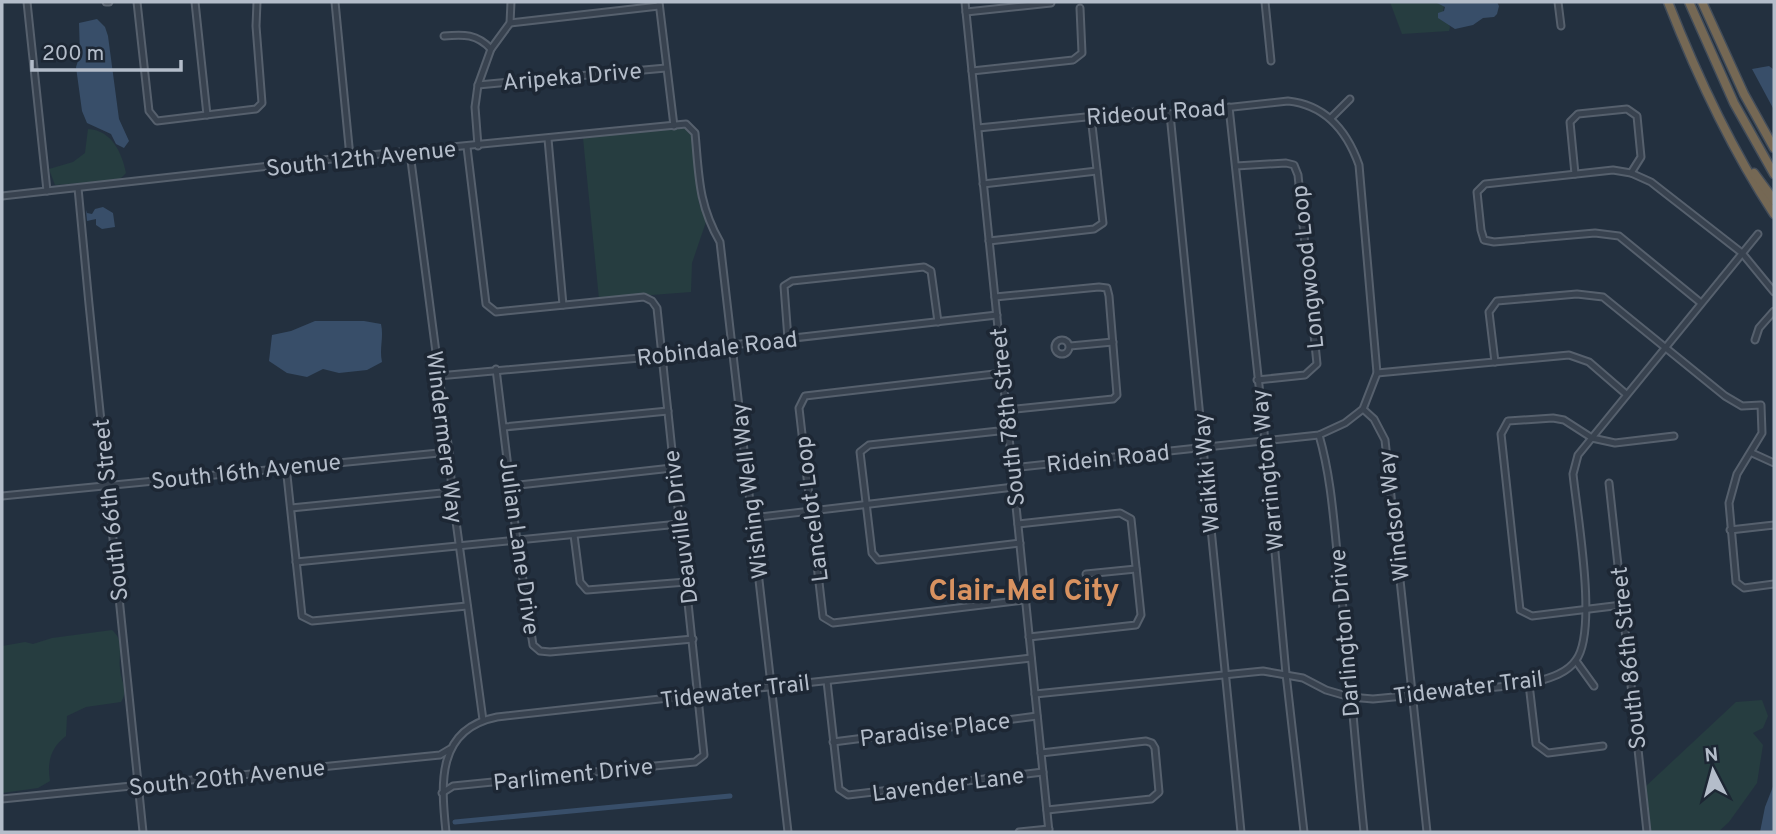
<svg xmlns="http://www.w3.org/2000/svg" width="1776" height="834" viewBox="0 0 1776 834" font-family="Overpass,sans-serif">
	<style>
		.green { fill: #263d40 }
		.water { fill: #384e69 }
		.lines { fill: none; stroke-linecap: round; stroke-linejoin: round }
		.canal { stroke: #384e69; stroke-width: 5 }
		.minor-casing { stroke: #56606d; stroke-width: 9 }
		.highway-casing { stroke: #434d5a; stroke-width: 11 }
		.minor { stroke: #38424f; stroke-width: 5 }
		.highway { stroke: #756854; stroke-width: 8 }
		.labels { text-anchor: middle; stroke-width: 7; stroke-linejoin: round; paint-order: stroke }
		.street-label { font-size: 23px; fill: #b4bdca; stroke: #1d2734 }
		.district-label { font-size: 30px; font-weight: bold; fill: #d89260; stroke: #1d2734 }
	</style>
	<rect width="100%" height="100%" fill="#23303f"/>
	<g class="green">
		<polygon points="1390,2 1435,2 1444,5 1443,12 1450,27 1449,31 1402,34"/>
		<polygon points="685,127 692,134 699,203 706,222 692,263 691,292 599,299 583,138"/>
		<path d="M88,129c23,1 34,23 38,44l-7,7 -64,5 -6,-16 24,-7 12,-9z"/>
		<path d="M112,630c13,11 6,24 8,39 1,14 9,20 1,33l-35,5 -19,9 -1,20c-16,12 -19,27 -16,45l-12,7 -36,5v-147l23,-4 8,2 19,-6z"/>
		<polygon points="1762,700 1768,716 1763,728 1753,733 1763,745 1757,783 1729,822 1718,832 1649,832 1645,787 1736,702"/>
	</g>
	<g class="water">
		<polygon points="1435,2 1497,2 1499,6 1497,14 1494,17 1483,18 1473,25 1455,29 1438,18 1438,13 1444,11 1445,7"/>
		<polygon points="97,19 105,27 108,36 119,119 129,141 124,148 116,144 111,134 87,123 82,111 76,67 80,55 79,23"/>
		<polygon points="1769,66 1773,69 1774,75 1774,110 1752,69"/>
		<polygon points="103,207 113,213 115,227 102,229 96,225 96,219 87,221 86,210 87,213 92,214 95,209"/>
		<path d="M315,321h49l17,3c3,14 -2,24 1,38l-15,8 -28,3 -16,-4 -16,8 -20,-4 -18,-12 3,-26 19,-4z"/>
		<polygon points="1774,784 1774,832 1760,832 1765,807"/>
	</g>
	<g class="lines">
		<polyline class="canal" points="455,822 730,796"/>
		<defs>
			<g id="minor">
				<polyline points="27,2 47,191"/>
				<polyline points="106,2 109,2"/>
				<polyline points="137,2 149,111 157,121 256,109 262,103 256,26 257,2"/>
				<polyline points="195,2 207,115"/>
				<polyline points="335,2 350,157"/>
				<polyline points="659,2 674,126"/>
				<polyline points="965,2 1049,832"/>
				<polyline points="1265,2 1271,61"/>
				<polyline points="1558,2 1561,26"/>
				<polyline points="966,12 1051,3"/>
				<polyline points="510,23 659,6"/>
				<path d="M444,36c20,-2 33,-2 47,13"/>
				<polyline points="972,71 1073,60 1082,53 1080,8"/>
				<polyline points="478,85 666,68"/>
				<polyline points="1229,107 1265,441 1286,674 1304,832"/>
				<polyline points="1170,114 1241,832"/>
				<polyline points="1331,118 1350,99"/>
				<path d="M978,128l157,-16 16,4 137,-15c38,4 59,30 71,64l18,208 -14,36 -18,14 -26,12 -307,33"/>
				<polyline points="548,139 563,305"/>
				<polyline points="478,146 475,107 478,85 491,49 510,23 511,2"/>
				<polyline points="410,153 449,452 452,492 483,720"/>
				<polyline points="1236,166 1286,163 1294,165 1298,175 1317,364 1305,375 1257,380"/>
				<polyline points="1575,174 1570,122 1578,114 1627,109 1637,116 1641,157 1631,173"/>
				<polyline points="983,184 1097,171"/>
				<path d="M78,188c20,215 42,430 65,644"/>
				<path d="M2,196l348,-39 336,-33 9,9c4,42 3,71 25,109l68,590"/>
				<polyline points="989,241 1094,229 1103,223 1091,116"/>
				<polyline points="995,297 1099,287 1107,288 1109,296 1117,395 1113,399 1006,410"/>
				<polyline points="1701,303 1619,236 1595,233 1494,242 1484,240 1481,230 1477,192 1485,184 1613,170 1631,173 1651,182 1742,253 1774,292"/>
				<polyline points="788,339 784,286 792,281 924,267 931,271 938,322"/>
				<circle cx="1062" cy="347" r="7"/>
				<polyline points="1755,340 1759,328 1774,311"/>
				<polyline points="1070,346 1113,342"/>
				<polyline points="1495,362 1489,312 1497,301 1577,294 1603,297 1725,396 1742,406 1761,405 1762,433 1737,474 1729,503 1736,582 1744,588 1774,584"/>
				<polyline points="496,369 517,541 533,645 540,651 550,652 693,639"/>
				<polyline points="1003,373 805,396 799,408 823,617 833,623 1025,600"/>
				<polyline points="1377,373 1569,355 1589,362 1626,394"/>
				<polyline points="438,376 662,356 732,345 997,315"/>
				<polyline points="1363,409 1374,419 1385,440 1427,832"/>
				<polyline points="504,427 668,411"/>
				<polyline points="1008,430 869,445 860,452 872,553 878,560 1020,543"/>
				<path d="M1319,435c13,45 15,91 20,137 10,87 16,173 25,260"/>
				<polyline points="1752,453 1774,463"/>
				<polyline points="286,466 302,616 312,621 467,606"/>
				<polyline points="1609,483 1647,832"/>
				<polyline points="510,486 672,468"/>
				<polyline points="2,496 449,452"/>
				<polyline points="291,508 452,492"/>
				<polyline points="752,518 1014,487"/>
				<polyline points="1018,524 1120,513 1131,519 1141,615 1136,625 1029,637"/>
				<polyline points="1730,530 1774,525"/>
				<polyline points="574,535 580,582 587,590 686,582"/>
				<polyline points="296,562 679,524"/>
				<polyline points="1086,574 1136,569"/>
				<polyline points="1622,605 1532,616 1520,610 1501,434 1508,421 1553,418 1564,420 1592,438 1615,443 1674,436"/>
				<polyline points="1576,661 1594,686"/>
				<polyline points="827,681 839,789 848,795 1043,772"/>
				<polyline points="1529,684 1536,744 1548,753 1603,746"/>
				<path d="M1035,694l228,-23 40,7 23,12 24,7 23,2 156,-15c16,-5 37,-9 47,-24 22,-29 1,-146 -3,-186l5,-19 180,-221"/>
				<polyline points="833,742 1037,716"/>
				<polyline points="1041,753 1146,741 1152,743 1155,748 1159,792 1151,799 1047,810"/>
				<polyline points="442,793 453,786 695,762 704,755 657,308 652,301 644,297 496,312 486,304 467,147"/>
				<polyline points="2,799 440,755 450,749"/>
				<path d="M446,832c-5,-48 -10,-103 51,-115l534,-59"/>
				<polyline points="1019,832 1049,829"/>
			</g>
			<g id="highway">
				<path d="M1668,2c29,74 62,145 106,212"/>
				<polyline points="1689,2 1734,103 1774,174"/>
				<polyline points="1702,2 1744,94 1774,148"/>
				<polyline points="1754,173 1774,200"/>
			</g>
		</defs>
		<use href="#minor" class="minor-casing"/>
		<use href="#highway" class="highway-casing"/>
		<use href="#minor" class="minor"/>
		<use href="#highway" class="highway"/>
	</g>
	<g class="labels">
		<g class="street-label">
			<text transform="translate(572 76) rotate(-5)" y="8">Aripeka Drive</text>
			<text transform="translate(1156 112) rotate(-4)" y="8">Rideout Road</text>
			<text transform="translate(361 158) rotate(-6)" y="8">South 12th Avenue</text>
			<text transform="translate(1307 267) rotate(-96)" y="8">Longwood Loop</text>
			<text transform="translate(717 348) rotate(-7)" y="8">Robindale Road</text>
			<text transform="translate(1007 417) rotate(-96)" y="8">South 78th Street</text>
			<text transform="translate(445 437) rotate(83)" y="8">Windermere Way</text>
			<text transform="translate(1108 458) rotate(-6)" y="8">Ridein Road</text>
			<text transform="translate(1267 470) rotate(-96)" y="8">Warrington Way</text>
			<text transform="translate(246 471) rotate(-6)" y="8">South 16th Avenue</text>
			<text transform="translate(1206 473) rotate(-95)" y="8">Waikiki Way</text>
			<text transform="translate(749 491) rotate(-97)" y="8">Wishing Well Way</text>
			<text transform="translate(811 509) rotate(-97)" y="8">Lancelot Loop</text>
			<text transform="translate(110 510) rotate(-96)" y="8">South 66th Street</text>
			<text transform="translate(1393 516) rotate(-97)" y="8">Windsor Way</text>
			<text transform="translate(680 527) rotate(-97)" y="8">Deauville Drive</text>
			<text transform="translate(520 546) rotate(82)" y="8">Julian Lane Drive</text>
			<text transform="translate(1344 633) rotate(-95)" y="8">Darlington Drive</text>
			<text transform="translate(1628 658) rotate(-96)" y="8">South 86th Street</text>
			<text transform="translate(1468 687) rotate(-7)" y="8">Tidewater Trail</text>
			<text transform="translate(735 691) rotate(-7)" y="8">Tidewater Trail</text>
			<text transform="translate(935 729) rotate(-7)" y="8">Paradise Place</text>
			<text transform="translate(573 774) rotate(-6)" y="8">Parliment Drive</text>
			<text transform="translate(227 777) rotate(-6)" y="8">South 20th Avenue</text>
			<text transform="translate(948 784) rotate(-7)" y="8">Lavender Lane</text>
		</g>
		<g class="district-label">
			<text x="1024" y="600">Clair-Mel City</text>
		</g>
	</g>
	<rect width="1776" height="834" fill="none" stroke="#b4bdca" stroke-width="7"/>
	<g transform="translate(1713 771) rotate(354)" stroke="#1d2734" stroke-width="5" paint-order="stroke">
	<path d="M0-5L12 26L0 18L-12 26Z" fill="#b4bdca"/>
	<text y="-10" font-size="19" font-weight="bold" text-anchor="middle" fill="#b4bdca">N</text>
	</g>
	<path d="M32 60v10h149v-10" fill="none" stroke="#b4bdca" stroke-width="3.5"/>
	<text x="42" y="60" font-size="21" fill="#b4bdca" stroke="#1d2734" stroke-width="5" paint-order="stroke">200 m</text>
</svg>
